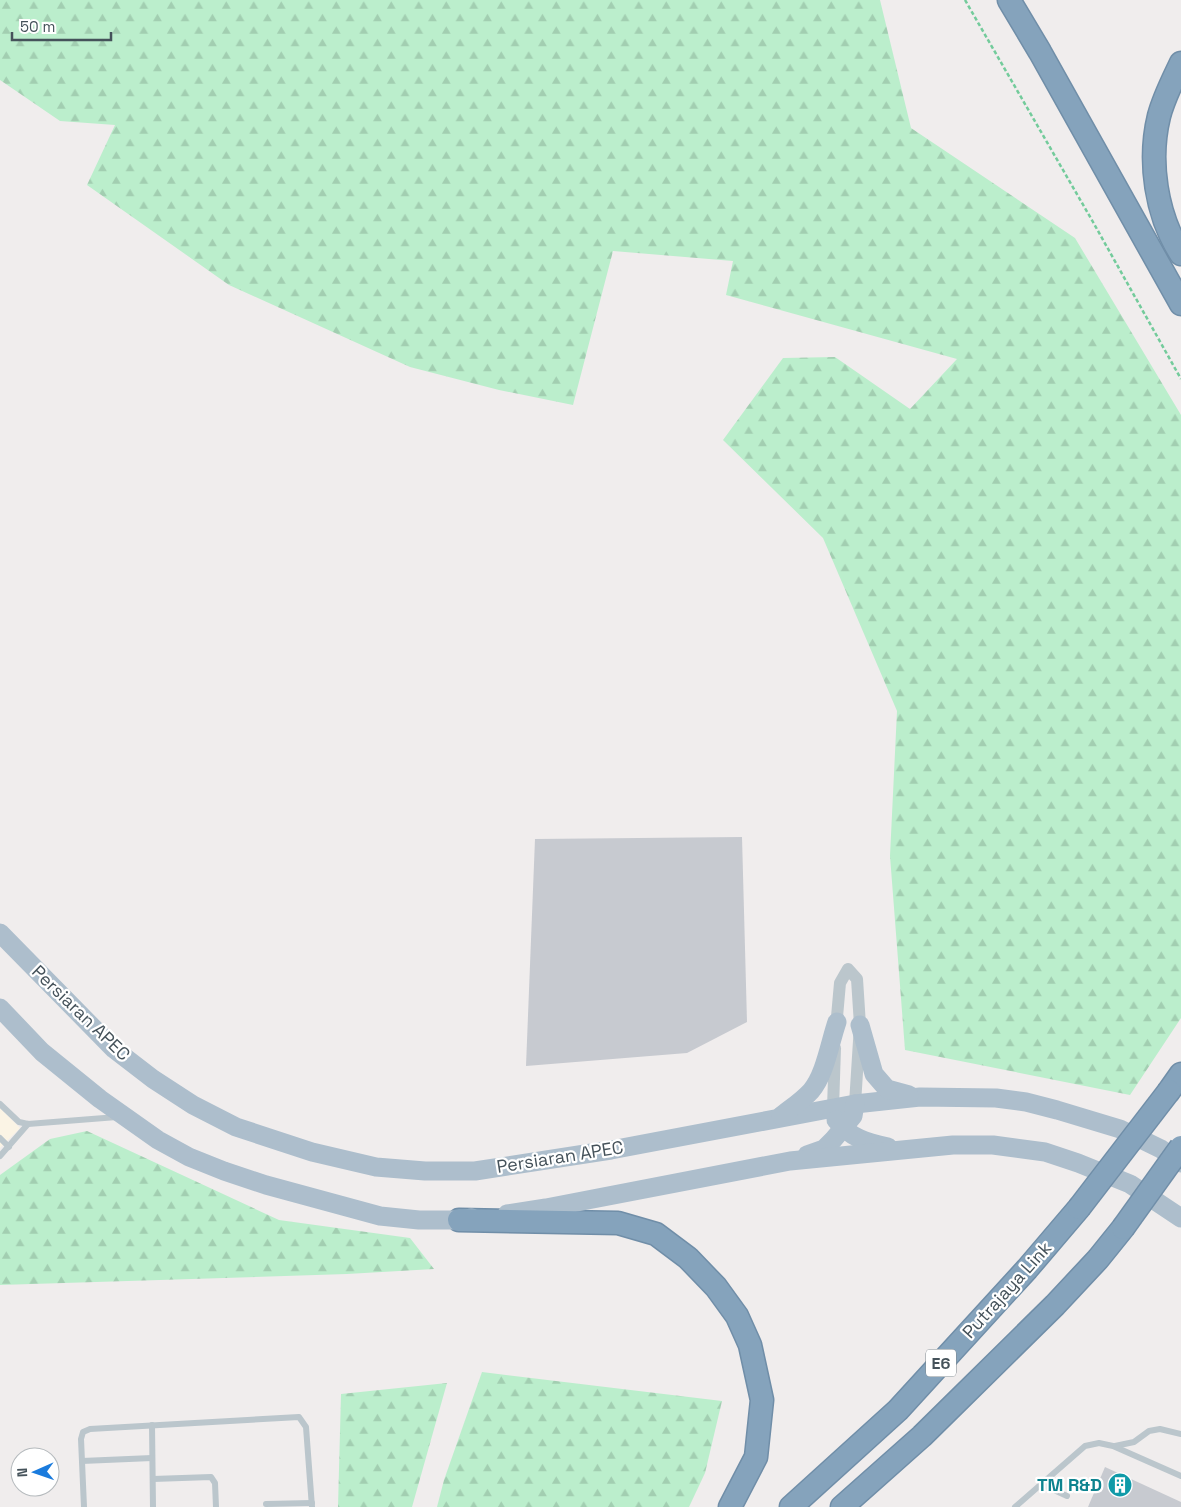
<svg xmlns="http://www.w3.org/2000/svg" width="1181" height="1507" viewBox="0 0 1181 1507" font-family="'Space Grotesk',sans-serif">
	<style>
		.commercial { fill: #fbf4e5 }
		.forest { fill: url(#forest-firs) }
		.building { fill: #c7cad0 }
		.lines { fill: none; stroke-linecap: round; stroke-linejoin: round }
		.motorway-casing { stroke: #708ea8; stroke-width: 25 }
		.path { stroke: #73cb9b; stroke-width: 2.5; stroke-dasharray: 4 2.5; stroke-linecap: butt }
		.service { stroke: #bbc6cc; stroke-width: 6 }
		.minor { stroke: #bbc6cc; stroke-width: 12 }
		.primary { stroke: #adbecc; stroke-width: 19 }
		.motorway { stroke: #85a3bc; stroke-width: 22 }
		.motorway-bridge-casing { stroke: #708ea8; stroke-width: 25; stroke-linecap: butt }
		.motorway-bridge { stroke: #85a3bc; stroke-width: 22 }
		.labels { text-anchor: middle; stroke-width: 4.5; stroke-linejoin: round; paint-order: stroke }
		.shield { fill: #fff; stroke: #7d868c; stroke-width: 1 }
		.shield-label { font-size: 16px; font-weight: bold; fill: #45525a }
		.street-label { font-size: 18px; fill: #45525a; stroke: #fff }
		.culture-label { font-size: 18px; font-weight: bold; fill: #0d838f; stroke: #fff; text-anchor: end }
	</style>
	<defs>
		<pattern id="forest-firs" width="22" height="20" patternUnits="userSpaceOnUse" patternTransform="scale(1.25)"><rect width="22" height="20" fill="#bec"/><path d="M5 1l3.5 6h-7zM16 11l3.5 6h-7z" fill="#a2ceb1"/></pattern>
	</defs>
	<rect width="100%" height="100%" fill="#f0eded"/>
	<polygon class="commercial" points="0,1108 20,1128 0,1148"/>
	<g class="forest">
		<polygon points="0,0 880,0 911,128 1075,238 1181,415 1181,1018 1130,1095 905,1050 890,856 897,711 823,538 723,440 783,358 835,357 910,409 957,359 726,295 733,261 613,251 573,405 499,390 410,367 229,285 87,185 115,125 60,121 0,80"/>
		<polygon points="87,1131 279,1220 410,1238 434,1269 347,1274 0,1285 0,1175 50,1139"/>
		<polygon points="482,1372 722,1401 705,1473 689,1507 437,1507 444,1480"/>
		<polygon points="447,1383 412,1507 338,1507 341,1394"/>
	</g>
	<g class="building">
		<polygon points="742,837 747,1022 687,1053 526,1066 535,839"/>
		<polygon points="1105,1467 1181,1502 1181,1507 1088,1507"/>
	</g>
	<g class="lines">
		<defs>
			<g id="motorway">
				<polyline points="1009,0 1040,52 1181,304"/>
				<path d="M1181,63c-8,17 -17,34 -22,53 -11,45 -3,99 22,138"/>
				<polyline points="1169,1091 1181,1074"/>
				<polyline points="459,1220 618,1223 656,1234 688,1258 716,1287 737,1316 750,1345 762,1400 756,1457 730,1507"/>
				<polyline points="791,1507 898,1410 1027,1269 1079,1208"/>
				<polyline points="842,1507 922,1436 1055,1305 1098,1259 1123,1228"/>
			</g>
		</defs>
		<use href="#motorway" class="motorway-casing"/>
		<polyline class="path" points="965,0 1093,222 1181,379"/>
		<g class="service">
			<polyline points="0,1104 19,1122 28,1124 117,1117"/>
			<polyline points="0,1138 9,1147"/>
			<polyline points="0,1156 28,1124"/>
			<polyline points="152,1425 153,1507"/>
			<polyline points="1115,1446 1134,1442 1149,1431 1160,1429 1181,1434"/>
			<polyline points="82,1461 152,1458"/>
			<polyline points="153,1479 211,1477 215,1483 216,1507"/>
			<polyline points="1041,1484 1067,1496"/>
			<polyline points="266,1504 312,1503"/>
			<polyline points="84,1507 81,1439 83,1432 90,1429 299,1417 306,1427 312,1507"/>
			<polyline points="1015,1507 1085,1446 1099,1443 1113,1446 1181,1476"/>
		</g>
		<g class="minor">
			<polyline points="836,1028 840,983 848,969 857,979 860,1025 855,1104"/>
			<polyline points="833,1108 835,1048"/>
		</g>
		<g class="primary">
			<polyline points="0,933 114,1049 153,1079 193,1105 236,1127 312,1152 376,1167 425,1171 475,1171 611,1150 855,1104 920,1097 996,1098 1026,1102 1057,1110 1120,1129 1161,1149 1181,1163"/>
			<polyline points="0,1008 42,1052 100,1099 158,1140 189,1157 224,1171 266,1185 380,1216 419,1220 459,1220 472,1218"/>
			<polyline points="860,1025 874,1074 887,1089 909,1095"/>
			<path d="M781,1116c10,-8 21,-15 30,-25 14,-16 19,-49 26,-69"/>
			<path d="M836,1120c15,18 29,22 52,27"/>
			<polyline points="807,1155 824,1149 833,1140 853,1116 855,1104"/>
			<polyline points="507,1214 546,1208 790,1161 953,1145 993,1145 1045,1152 1078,1163 1130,1184 1181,1218"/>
		</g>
		<use href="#motorway" class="motorway"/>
		<defs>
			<g id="motorway-bridge">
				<polyline points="1079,1208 1169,1091"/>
				<polyline points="1123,1228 1181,1147"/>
			</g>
		</defs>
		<use href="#motorway-bridge" class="motorway-bridge-casing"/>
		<use href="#motorway-bridge" class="motorway-bridge"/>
	</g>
	<defs>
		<symbol id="building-disc" viewBox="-11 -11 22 22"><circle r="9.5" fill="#0f9aa8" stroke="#fff"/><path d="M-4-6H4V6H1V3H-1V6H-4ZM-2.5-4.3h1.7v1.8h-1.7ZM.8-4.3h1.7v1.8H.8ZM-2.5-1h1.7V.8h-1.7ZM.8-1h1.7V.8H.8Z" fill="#fff"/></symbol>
	</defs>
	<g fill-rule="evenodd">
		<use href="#building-disc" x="1106" y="1471" width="28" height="28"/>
	</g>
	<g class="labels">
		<rect class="shield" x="926" y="1349.5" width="30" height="27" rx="4"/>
		<g class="shield-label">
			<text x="941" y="1369">E6</text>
		</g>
		<g class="street-label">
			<text transform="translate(81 1013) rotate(44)" y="6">Persiaran APEC</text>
			<text transform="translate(560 1157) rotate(-9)" y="6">Persiaran APEC</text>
			<text transform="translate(1007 1290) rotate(-48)" y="6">Putrajaya Link</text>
		</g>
		<g class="culture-label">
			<text x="1102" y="1491">TM R&amp;D</text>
		</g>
	</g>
	<g transform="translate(35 1472) rotate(268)"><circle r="24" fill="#ffffff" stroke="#b5babd"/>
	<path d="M0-4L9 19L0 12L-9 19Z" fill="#1a7bdd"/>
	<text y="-8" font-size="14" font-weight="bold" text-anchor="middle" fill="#45525a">N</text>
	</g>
	<path d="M12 32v8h99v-8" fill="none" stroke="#45525a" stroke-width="2.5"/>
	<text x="20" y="32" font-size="15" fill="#45525a" stroke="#ffffff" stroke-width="4" paint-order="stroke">50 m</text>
</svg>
